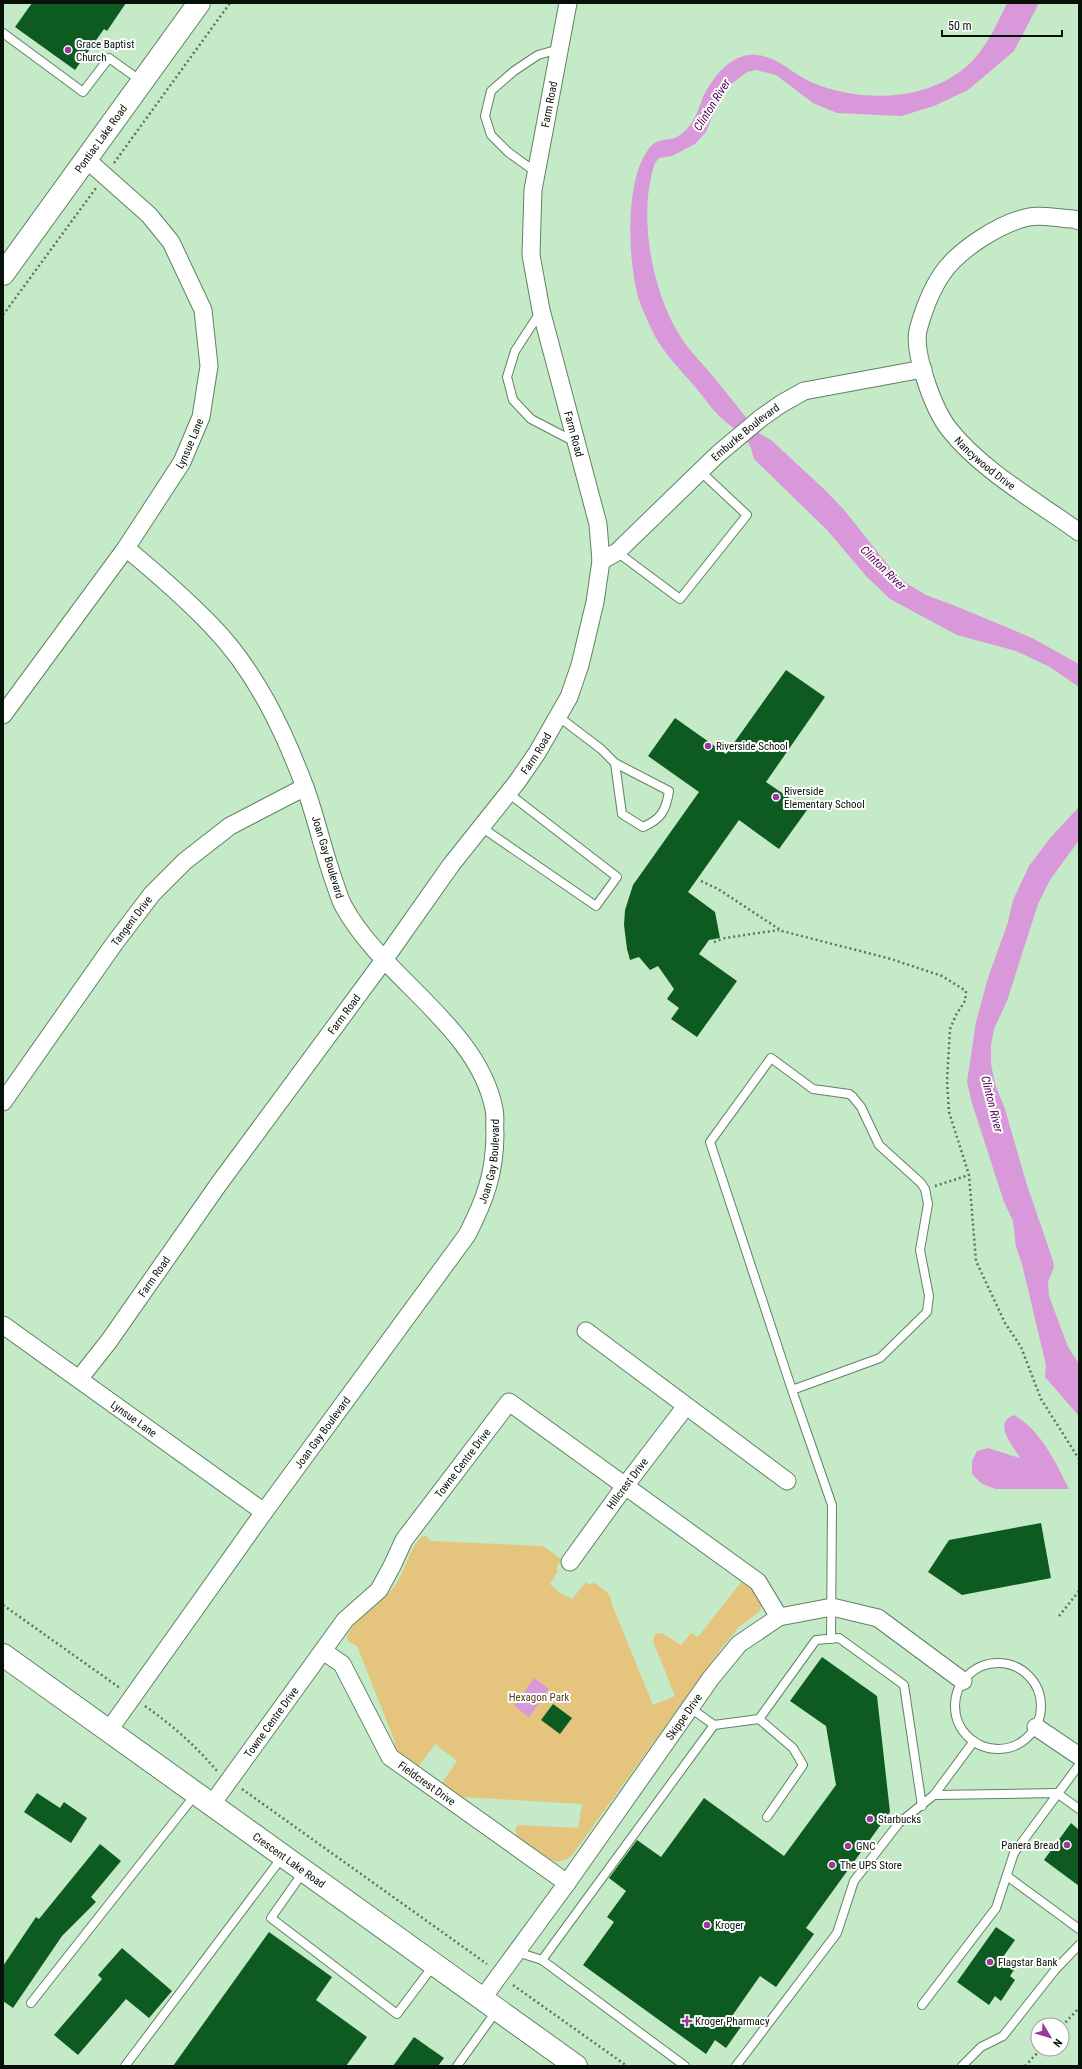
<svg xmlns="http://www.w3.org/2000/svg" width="1082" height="2069" viewBox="0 0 1082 2069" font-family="'Roboto Condensed',sans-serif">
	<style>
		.green { fill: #e5c57d }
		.water { fill: #d998d9 }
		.building { fill: #0e5b21 }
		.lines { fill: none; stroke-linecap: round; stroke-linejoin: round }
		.lane-casing { stroke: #608363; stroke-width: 10 }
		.street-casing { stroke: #608363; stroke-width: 19 }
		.secondary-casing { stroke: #608363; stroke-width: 24 }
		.path { stroke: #5d755f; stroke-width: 2.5; stroke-dasharray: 2 3; stroke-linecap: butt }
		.lane { stroke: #fff; stroke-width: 8 }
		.street { stroke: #fff; stroke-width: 17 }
		.secondary { stroke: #fff; stroke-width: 22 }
		.poi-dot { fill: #9a369c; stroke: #fff; stroke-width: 1.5 }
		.labels { text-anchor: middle; stroke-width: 4; stroke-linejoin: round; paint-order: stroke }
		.poi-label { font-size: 11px; fill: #061207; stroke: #fff; text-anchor: start }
		.street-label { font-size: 11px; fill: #061207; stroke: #fff }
		.park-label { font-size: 11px; fill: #54441f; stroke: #fff }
		.water-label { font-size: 12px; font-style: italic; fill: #540157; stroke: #fff }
	</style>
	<rect width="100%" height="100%" fill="#c4eac7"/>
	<path class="green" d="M423,1536h3l5,5 112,5 18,13 -5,10 2,2 -8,13 10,9 12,6 14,-17 4,3 3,-3c6,5 19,10 18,20l42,103 22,-9 -22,-55 2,-7 7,-1 19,12 10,-12 7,4 44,-56 11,8 11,13 -5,10 -20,15 -18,22 -148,205c-7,7 -14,10 -23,5l-32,-22 -3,-7 2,-4 4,-1 57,3 4,-24 -121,-7 -19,-14 15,-22 -22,-17 -16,22 -25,-18 1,-6 -38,-96 -8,-4 -2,-4c5,-19 35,-35 47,-51 11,-14 16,-42 29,-51z"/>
	<g class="water">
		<path d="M1007,3h32l-25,48 -46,39 -34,16 -33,10 -64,-3 -24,-10 -37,-28 -20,-5 -9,2 -17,13 -14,22 -10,25 -11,12 -23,12 -13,2 -4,5c-18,52 -3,131 27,176 10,15 24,28 35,42 14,17 27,35 42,52l12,7 54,50 20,21 46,58 15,14 20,12 37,14 69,29 45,25 2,2v22l-29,-20 -34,-16 -59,-16 -67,-36 -24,-23 -39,-46 -73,-71c-2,-5 -2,-10 -5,-15 -7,-11 -20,-19 -30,-28 -8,-8 -15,-19 -23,-28 -16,-19 -36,-38 -46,-62 -5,-12 -12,-25 -14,-38 -8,-37 -11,-112 15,-142 7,-8 17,-5 26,-9 7,-4 13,-11 17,-18 4,-7 6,-15 9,-22 9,-18 25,-40 46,-42 26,-2 41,18 62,27 51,22 123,20 163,-23 14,-15 24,-37 33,-56z"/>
		<polygon points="1079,807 1079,840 1050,880 1038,904 1007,1001 994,1029 991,1045 991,1064 995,1084 1005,1109 1026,1182 1053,1261 1054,1267 1048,1282 1049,1296 1068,1347 1079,1364 1079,1416 1045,1377 1046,1365 1022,1264 1016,1247 1013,1221 1004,1202 972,1103 967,1082 976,1022 988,978 1008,922 1013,900 1029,866 1051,837"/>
		<path d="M1014,1415c27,15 42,48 55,74h-73l-14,-5 -10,-10v-13l5,-10 11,-3 32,10c-7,-13 -28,-34 -6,-43z"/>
		<polygon points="534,1678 549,1689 529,1717 514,1706"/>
	</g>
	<g class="building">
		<polygon points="32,3 126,3 107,31 104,29 75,70 15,27"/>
		<polygon points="786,670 825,697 766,782 807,810 779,849 739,820 688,892 715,912 720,938 709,940 699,954 737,981 697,1037 671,1019 679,1008 667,999 674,989 658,966 650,970 639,957 630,960 627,949 624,925 625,910 633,885 699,792 648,756 675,718 726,754"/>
		<polygon points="1041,1523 1051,1578 962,1595 928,1572 949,1540"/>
		<polygon points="822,1657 877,1696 890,1812 806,1928 814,1934 776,1987 760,1976 732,2016 743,2024 726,2048 715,2040 706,2054 583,1965 614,1922 607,1917 626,1891 609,1878 637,1840 661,1857 704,1798 784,1856 836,1785 826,1726 790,1701"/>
		<polygon points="553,1704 572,1718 560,1734 541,1720"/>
		<polygon points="37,1793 60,1808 64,1802 87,1818 71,1843 24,1812"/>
		<polygon points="1071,1823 1079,1830 1079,1886 1044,1860"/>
		<polygon points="100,1844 121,1861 91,1897 96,1902 62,1936 13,2008 3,2001 3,1966 36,1917 39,1919"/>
		<polygon points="996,1927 1015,1940 1003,1957 1016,1967 1010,1976 1015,1980 1001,2001 995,1996 989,2005 957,1982"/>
		<polygon points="269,1932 332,1977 316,2000 367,2037 346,2066 173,2066"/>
		<polygon points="122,1948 172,1991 149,2018 126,1999 78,2055 54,2035 102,1979 98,1975"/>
		<polygon points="414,2037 444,2058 438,2066 393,2066"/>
	</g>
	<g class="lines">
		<defs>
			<g id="lane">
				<polyline points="3,33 83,92 109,58 141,81"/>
				<polyline points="537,173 508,152 491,135 485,116 491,91 514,71 538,55 559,49"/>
				<polyline points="541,311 515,351 507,377 513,400 531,419 575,442"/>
				<polyline points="617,552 680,599 747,515 700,471"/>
				<path d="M559,717l42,32 14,14 54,28c-3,20 -8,28 -26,36l-21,-13 -7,-51"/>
				<polyline points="481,827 596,906 617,877 508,793"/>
				<polyline points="792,1390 880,1358 927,1312 929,1296 920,1250 928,1204 925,1189 921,1183 879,1145 861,1107 852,1096 849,1094 813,1089 771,1058 710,1142 792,1390 832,1505 831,1639"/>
				<circle cx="998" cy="1706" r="43"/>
				<polyline points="689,1707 714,1725"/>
				<polyline points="759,1719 793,1748 803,1765 767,1817"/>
				<polyline points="934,1795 1057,1793 1079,1809"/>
				<polyline points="304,1871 271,1918 397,2014 433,1966"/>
				<polyline points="1007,1876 1079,1929"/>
				<polyline points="517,1952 542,1960 685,2066"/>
				<polyline points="542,1960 714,1725 759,1719 816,1640 839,1638 904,1685 922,1806"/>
				<polyline points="31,2003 195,1795"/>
				<polyline points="922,2005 996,1908 1014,1853 1079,1765"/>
				<polyline points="125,2066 283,1856"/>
				<polyline points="457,2066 497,2010"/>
				<polyline points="736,2066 837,1933 854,1881 899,1823 934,1795 974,1741"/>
				<polyline points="962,2066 981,2047 1003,2036 1055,1970 1079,1945"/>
			</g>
			<g id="street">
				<path id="s1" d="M1079,221l-5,-2c-14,0 -32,-5 -45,-2 -29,6 -71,33 -87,57 -11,16 -19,38 -24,56 -5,24 16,80 31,99 32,41 87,72 130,103"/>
				<path id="s2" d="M601,561l16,-9 101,-98 43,-36 20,-14 23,-13 119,-22"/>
				<path id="s3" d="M3,715l123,-167 56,-86 19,-45 8,-51 -6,-56 -32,-68 -22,-27 -63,-56"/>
				<path id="s4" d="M3,1102l111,-158 38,-50 33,-33 45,-35 75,-39"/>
				<path id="s5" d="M3,1325l261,187"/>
				<polyline points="586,1331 787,1481"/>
				<path id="s6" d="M79,1379l30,-38 109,-156 166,-225 67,-95 66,-83 20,-29 32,-56 11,-32 15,-63 6,-41 -3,-37 -57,-214 -10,-55 2,-65 35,-187"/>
				<path id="s7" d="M570,1562l55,-76 61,-80"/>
				<path id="s8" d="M323,1651l19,13 48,93 177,126"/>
				<polyline points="1036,1727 1079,1756"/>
				<path id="s9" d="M109,1730l155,-218 203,-277c18,-35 28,-62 28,-102 -1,-7 1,-16 -1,-24 -16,-82 -111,-131 -150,-202 -4,-7 -6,-15 -9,-23 -11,-30 -18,-63 -29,-94 -22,-59 -50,-119 -95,-165 -27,-28 -56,-53 -85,-77"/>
				<path id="s10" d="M212,1804l133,-184 34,-30 13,-24 12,-26 105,-138 249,180 21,35"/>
				<path id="s11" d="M482,1999l85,-116 144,-205 28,-34 40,-27 53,-10 46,11 85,63"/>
			</g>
			<g id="secondary">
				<path id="s12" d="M3,274l196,-271"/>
				<path id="s13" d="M3,1655l573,411"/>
			</g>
		</defs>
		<use href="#lane" class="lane-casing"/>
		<use href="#street" class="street-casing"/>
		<use href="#secondary" class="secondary-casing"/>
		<g class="path">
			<polyline points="114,163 230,3"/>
			<polyline points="3,315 96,188"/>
			<polyline points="701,881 718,889 782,931 891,959 942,976 966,991 965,1001 956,1015 950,1029 947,1081 949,1112 969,1175 976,1261 1005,1323 1021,1347 1041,1399 1079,1459"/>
			<polyline points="714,942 725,938 779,930"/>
			<polyline points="935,1186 969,1175"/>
			<polyline points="3,1605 120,1688"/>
			<polyline points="1059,1616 1079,1591"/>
			<path d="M145,1706c27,19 51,40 72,65"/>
			<polyline points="242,1789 487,1964"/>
			<polyline points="513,1985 627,2066"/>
			<polyline points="1062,2026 1079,2008"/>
			<polyline points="1025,2066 1041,2049"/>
		</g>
		<use href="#lane" class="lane"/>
		<use href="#street" class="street"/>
		<use href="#secondary" class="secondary"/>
	</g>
	<g class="poi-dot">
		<circle cx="68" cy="50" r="4"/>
		<circle cx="708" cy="746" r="4"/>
		<circle cx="776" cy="797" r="4"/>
		<circle cx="870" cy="1819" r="4"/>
		<circle cx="1067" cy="1845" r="4"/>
		<circle cx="848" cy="1846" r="4"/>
		<circle cx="832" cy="1865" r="4"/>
		<circle cx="707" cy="1925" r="4"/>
		<circle cx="990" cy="1962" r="4"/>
		<path d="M685 2015h4v4h4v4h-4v4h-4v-4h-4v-4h4z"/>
	</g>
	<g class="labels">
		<g class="poi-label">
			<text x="76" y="48">Grace Baptist<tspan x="76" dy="13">Church</tspan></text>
			<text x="716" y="750">Riverside School</text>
			<text x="784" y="795">Riverside<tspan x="784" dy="13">Elementary School</tspan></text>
			<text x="878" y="1823">Starbucks</text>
			<text x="1059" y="1849" text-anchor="end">Panera Bread</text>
			<text x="856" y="1850">GNC</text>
			<text x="840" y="1869">The UPS Store</text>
			<text x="715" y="1929">Kroger</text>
			<text x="998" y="1966">Flagstar Bank</text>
			<text x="695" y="2025">Kroger Pharmacy</text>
		</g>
		<g class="street-label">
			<text dy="4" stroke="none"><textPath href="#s6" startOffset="1447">Farm Road</textPath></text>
			<text dy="4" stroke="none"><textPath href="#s12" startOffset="167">Pontiac Lake Road</textPath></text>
			<text dy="4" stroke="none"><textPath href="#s2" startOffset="194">Emburke Boulevard</textPath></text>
			<text transform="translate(574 434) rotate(75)" y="4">Farm Road</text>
			<text dy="4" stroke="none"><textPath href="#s3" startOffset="330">Lynsue Lane</textPath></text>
			<text dy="4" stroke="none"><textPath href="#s1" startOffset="373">Nancywood Drive</textPath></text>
			<text dy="4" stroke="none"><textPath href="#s6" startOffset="775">Farm Road</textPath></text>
			<text transform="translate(328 857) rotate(73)" y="4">Joan Gay Boulevard</text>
			<text dy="4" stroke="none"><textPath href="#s4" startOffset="222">Tangent Drive</textPath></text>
			<text dy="4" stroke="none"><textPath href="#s6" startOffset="451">Farm Road</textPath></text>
			<text dy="4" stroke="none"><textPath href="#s9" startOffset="689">Joan Gay Boulevard</textPath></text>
			<text dy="4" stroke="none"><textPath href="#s6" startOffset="127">Farm Road</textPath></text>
			<text dy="4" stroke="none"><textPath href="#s5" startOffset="161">Lynsue Lane</textPath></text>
			<text dy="4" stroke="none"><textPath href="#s9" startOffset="366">Joan Gay Boulevard</textPath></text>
			<text dy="4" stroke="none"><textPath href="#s10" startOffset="425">Towne Centre Drive</textPath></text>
			<text dy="4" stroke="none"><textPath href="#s7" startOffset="97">Hillcrest Drive</textPath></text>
			<text dy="4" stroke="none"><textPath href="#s11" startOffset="347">Skippe Drive</textPath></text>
			<text dy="4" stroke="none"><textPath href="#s10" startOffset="101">Towne Centre Drive</textPath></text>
			<text dy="4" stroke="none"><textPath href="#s8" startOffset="173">Fieldcrest Drive</textPath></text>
			<text dy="4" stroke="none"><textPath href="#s13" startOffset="352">Crescent Lake Road</textPath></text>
		</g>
		<g class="park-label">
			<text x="539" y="1701">Hexagon Park</text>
		</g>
		<g class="water-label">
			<text transform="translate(712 105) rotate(-58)" y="4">Clinton River</text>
			<text transform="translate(883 568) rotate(44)" y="4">Clinton River</text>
			<text transform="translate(992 1104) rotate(76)" y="4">Clinton River</text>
		</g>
	</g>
	<rect width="1082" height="2069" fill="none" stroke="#061207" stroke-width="8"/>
	<g transform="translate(1050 2037) rotate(128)"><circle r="19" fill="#ffffff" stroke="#9ba09c"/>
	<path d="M0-3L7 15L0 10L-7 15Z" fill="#9a369c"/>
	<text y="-6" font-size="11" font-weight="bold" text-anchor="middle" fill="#061207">N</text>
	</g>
	<path d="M942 30v6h120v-6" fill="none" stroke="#061207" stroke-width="2"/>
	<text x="948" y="30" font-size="12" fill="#061207" stroke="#ffffff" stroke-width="3" paint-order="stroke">50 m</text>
</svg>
